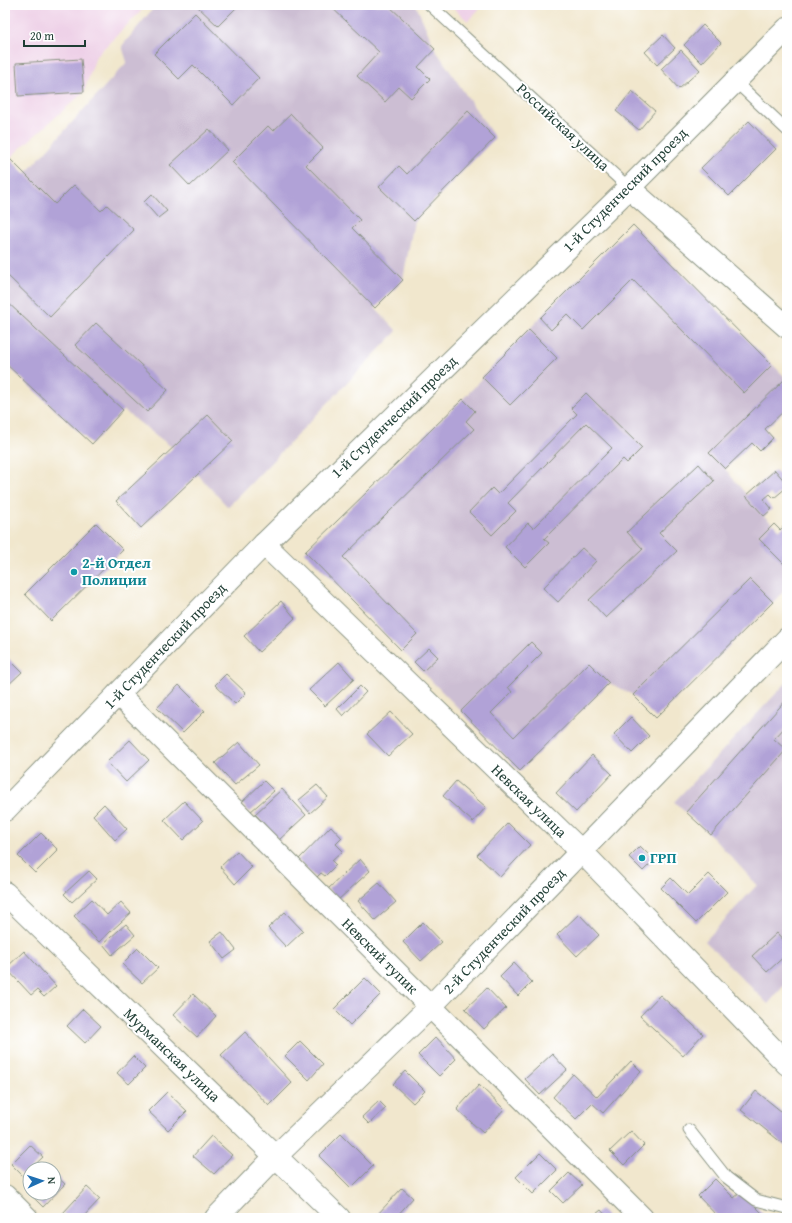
<svg xmlns="http://www.w3.org/2000/svg" width="792" height="1223" viewBox="0 0 792 1223" font-family="'Gentium Book Plus',serif">
	<style>
		.built { fill: #eed0e7 }
		.industrial { fill: #ccbed3 }
		.building { fill: #b1a2d7 }
		.lines { fill: none; stroke-linecap: round; stroke-linejoin: round }
		.lane-casing { stroke: #889280; stroke-width: 13 }
		.street-casing { stroke: #889280; stroke-width: 24 }
		.lane { stroke: #fff; stroke-width: 11 }
		.street { stroke: #fff; stroke-width: 22 }
		.culture-dot { fill: #0f9aa8; stroke: #fff; stroke-width: 1.5 }
		.labels { text-anchor: middle; stroke-width: 4; stroke-linejoin: round; paint-order: stroke }
		.street-label { font-size: 15px; fill: #1f3d34; stroke: #fff }
		.culture-label { font-size: 15px; font-weight: bold; fill: #0d838f; stroke: #fff; text-anchor: start }
	</style>
	<rect width="100%" height="100%" fill="#fff"/>
	<filter id="ink" filterUnits="userSpaceOnUse"><feTurbulence type="fractalNoise" baseFrequency=".025" numOctaves="2"/><feDisplacementMap in="SourceGraphic" scale="8" xChannelSelector="R" yChannelSelector="G"/><feConvolveMatrix kernelMatrix="1 2 1 2 8 2 1 2 1" color-interpolation-filters="sRGB"/></filter>
	<filter id="wash" filterUnits="userSpaceOnUse"><feTurbulence type="fractalNoise" baseFrequency=".012" numOctaves="4" result="noise"/><feDisplacementMap in="SourceGraphic" scale="16" xChannelSelector="R" yChannelSelector="G"/><feGaussianBlur stdDeviation="0.9" result="paint"/><feColorMatrix in="noise" values="0 0 0 0 0 0 0 0 0 0 0 0 0 0 0 0 0 1.4 0 .05"/><feComposite in="paint" operator="in"/></filter>
	<g filter="url(#wash)">
		<rect width="100%" height="100%" fill="#f1e7cd"/>
		<g class="built">
			<polygon points="5,5 147,5 96,56 84,92 5,162"/>
			<polygon points="450,5 483,5 468,21"/>
		</g>
		<g class="industrial">
			<polygon points="156,5 416,5 435,49 495,138 414,221 403,280 375,308 397,331 228,507 173,448 123,410 5,300 5,196 127,62 122,46"/>
			<polygon points="633,225 787,379 787,408 725,469 764,516 787,537 787,588 656,718 633,695 609,683 520,771 305,552 463,399 540,318"/>
			<polygon points="787,682 787,982 768,1004 705,941 757,885 711,835 674,802"/>
		</g>
		<g id="blocks">
			<g class="building">
				<polygon points="196,5 239,5 218,26"/>
				<polygon points="329,5 388,5 435,49 418,67 430,79 411,98 399,87 385,102 357,76 379,52"/>
				<polygon points="195,13 259,78 233,105 193,65 179,79 154,54"/>
				<polygon points="703,25 721,43 702,63 684,45"/>
				<polygon points="663,35 675,48 657,65 645,52"/>
				<polygon points="681,50 700,70 679,89 661,69"/>
				<polygon points="81,59 84,92 18,96 16,63"/>
				<polygon points="632,91 655,111 639,130 616,111"/>
				<polygon points="468,111 495,138 414,221 379,187 399,166 407,174"/>
				<polygon points="291,114 323,148 306,165 360,220 352,228 403,280 375,308 232,162 268,126 273,131"/>
				<polygon points="749,121 776,149 729,196 701,168"/>
				<polygon points="209,129 228,150 190,186 170,165"/>
				<polygon points="9,158 55,204 74,185 101,211 107,205 134,230 50,317 5,273 5,162"/>
				<polygon points="152,194 167,211 158,218 144,202"/>
				<polygon points="633,225 772,365 744,393 633,280 583,330 567,314 551,330 540,318"/>
				<polygon points="5,300 123,410 92,444 5,363"/>
				<polygon points="96,323 168,390 147,412 75,345"/>
				<polygon points="529,330 557,358 510,405 482,377"/>
				<polygon points="786,378 787,408 765,429 773,438 760,451 752,443 725,469 709,453"/>
				<polygon points="586,393 642,448 627,463 623,459 544,539 549,543 525,567 505,547 528,523 533,528 612,448 586,423 508,503 516,511 492,535 469,512 492,488 498,494 577,414 571,408"/>
				<polygon points="463,399 475,411 466,421 474,429 343,557 417,634 401,650 305,552"/>
				<polygon points="208,415 233,441 141,528 116,501"/>
				<polygon points="699,464 714,481 659,533 677,551 606,618 589,600 643,549 627,532"/>
				<polygon points="775,470 787,484 787,487 774,498 770,494 764,499 772,509 764,516 746,496"/>
				<polygon points="96,523 123,550 51,621 25,594"/>
				<polygon points="787,523 787,567 759,539 774,524 780,530"/>
				<polygon points="582,548 596,561 558,602 543,588"/>
				<polygon points="750,579 773,602 656,718 633,695"/>
				<polygon points="281,601 295,618 259,652 244,636"/>
				<polygon points="531,642 542,653 508,687 512,692 491,713 514,737 589,663 609,683 520,771 461,711"/>
				<polygon points="429,648 438,657 423,671 414,662"/>
				<polygon points="5,655 22,672 5,688"/>
				<polygon points="339,662 354,679 325,706 309,690"/>
				<polygon points="226,674 246,693 235,704 215,685"/>
				<polygon points="179,685 205,711 183,733 157,708"/>
				<polygon points="360,686 366,692 343,716 337,709"/>
				<polygon points="787,699 787,725 774,739 786,750 711,835 686,812"/>
				<polygon points="391,712 412,734 388,756 367,734"/>
				<polygon points="631,717 649,736 632,753 614,734"/>
				<polygon points="130,740 149,760 126,782 107,762"/>
				<polygon points="239,742 259,765 235,785 215,763"/>
				<polygon points="592,755 612,774 576,812 556,793"/>
				<polygon points="264,781 274,791 250,812 241,803"/>
				<polygon points="456,781 486,807 473,822 443,796"/>
				<polygon points="317,785 328,797 310,813 299,800"/>
				<polygon points="282,789 306,815 279,840 255,814"/>
				<polygon points="184,801 203,821 183,840 164,820"/>
				<polygon points="104,804 127,829 115,840 93,815"/>
				<polygon points="508,823 530,845 500,877 477,855"/>
				<polygon points="331,826 342,838 336,844 343,851 332,861 336,865 325,876 321,873 316,878 298,860"/>
				<polygon points="41,833 58,850 35,873 18,856"/>
				<polygon points="640,846 654,860 643,871 629,857"/>
				<polygon points="237,851 252,867 235,884 220,867"/>
				<polygon points="360,859 370,871 338,900 328,889"/>
				<polygon points="89,871 97,879 72,902 64,894"/>
				<polygon points="709,874 727,892 696,923 661,888 671,878 688,895"/>
				<polygon points="379,883 396,902 375,920 358,901"/>
				<polygon points="92,899 107,915 121,902 131,913 99,942 74,916"/>
				<polygon points="285,912 303,931 286,947 268,928"/>
				<polygon points="579,914 599,935 577,956 557,935"/>
				<polygon points="423,922 442,942 421,961 403,942"/>
				<polygon points="126,924 135,935 112,955 103,944"/>
				<polygon points="222,932 236,950 224,959 210,941"/>
				<polygon points="777,933 787,944 787,954 767,972 752,956"/>
				<polygon points="138,948 158,968 142,983 122,964"/>
				<polygon points="24,951 56,986 44,997 37,990 31,995 6,968"/>
				<polygon points="514,963 532,982 518,996 500,977"/>
				<polygon points="365,978 381,994 350,1025 334,1009"/>
				<polygon points="487,988 506,1008 484,1029 465,1009"/>
				<polygon points="193,994 216,1016 197,1037 173,1015"/>
				<polygon points="660,995 703,1034 683,1056 640,1016"/>
				<polygon points="83,1009 101,1026 85,1043 67,1026"/>
				<polygon points="245,1032 292,1083 269,1106 221,1055"/>
				<polygon points="436,1037 456,1059 439,1076 418,1055"/>
				<polygon points="300,1041 323,1064 309,1080 285,1056"/>
				<polygon points="552,1054 567,1070 540,1095 525,1079"/>
				<polygon points="133,1056 145,1068 129,1084 117,1073"/>
				<polygon points="631,1061 641,1071 603,1113 592,1103 576,1119 553,1097 573,1074 597,1097"/>
				<polygon points="405,1071 425,1091 413,1103 393,1084"/>
				<polygon points="479,1085 504,1109 483,1133 457,1109"/>
				<polygon points="756,1091 787,1116 787,1147 741,1110"/>
				<polygon points="167,1092 187,1111 168,1130 148,1111"/>
				<polygon points="379,1101 386,1108 369,1124 362,1117"/>
				<polygon points="631,1131 644,1145 624,1165 610,1151"/>
				<polygon points="341,1134 373,1166 351,1188 319,1156"/>
				<polygon points="211,1136 232,1155 214,1174 193,1156"/>
				<polygon points="30,1145 43,1157 23,1176 11,1164"/>
				<polygon points="540,1153 557,1170 533,1194 516,1177"/>
				<polygon points="569,1173 582,1185 563,1203 551,1191"/>
				<polygon points="54,1174 65,1184 43,1207 29,1193 54,1193"/>
				<polygon points="715,1179 734,1198 741,1192 763,1214 759,1218 719,1218 698,1196"/>
				<polygon points="87,1187 100,1199 82,1218 68,1218 63,1213"/>
				<polygon points="402,1188 413,1198 395,1218 378,1218 376,1216"/>
				<polygon points="601,1210 608,1218 591,1218"/>
			</g>
		</g>
	</g>
	<g filter="url(#ink)">
		<use href="#blocks" fill-opacity="0" stroke="#889280" stroke-width="1"/>
		<g class="lines">
			<defs>
				<g id="lane">
					<polyline points="430,5 629,188"/>
					<polyline points="735,81 787,130"/>
					<polyline points="689,1130 726,1177 756,1200 787,1208"/>
				</g>
				<g id="street">
					<polyline points="629,188 787,327"/>
					<polyline points="264,544 582,852 787,1064"/>
					<polyline points="118,694 642,1218"/>
					<polyline points="5,810 264,544 629,188 787,29"/>
					<polyline points="5,893 339,1218"/>
					<polyline points="5,1196 27,1218"/>
					<polyline points="216,1218 276,1156 430,1007 787,639"/>
				</g>
			</defs>
			<use href="#lane" class="lane-casing"/>
			<use href="#street" class="street-casing"/>
			<use href="#lane" class="lane"/>
			<use href="#street" class="street"/>
		</g>
	</g>
	<g class="culture-dot">
		<circle cx="74" cy="572" r="4"/>
		<circle cx="642" cy="858" r="4"/>
	</g>
	<g class="labels">
		<g class="street-label">
			<text transform="translate(563 127) rotate(43)" y="5">Российская улица</text>
			<text transform="translate(625 190) rotate(-45)" y="5">1-й Студенческий проезд</text>
			<text transform="translate(394 417) rotate(-44)" y="5">1-й Студенческий проезд</text>
			<text transform="translate(165 646) rotate(-46)" y="5">1-й Студенческий проезд</text>
			<text transform="translate(529 801) rotate(44)" y="5">Невская улица</text>
			<text transform="translate(504 931) rotate(-46)" y="5">2-й Студенческий проезд</text>
			<text transform="translate(380 956) rotate(45)" y="5">Невский тупик</text>
			<text transform="translate(172 1055) rotate(44)" y="5">Мурманская улица</text>
		</g>
		<g class="culture-label">
			<text x="82" y="568">2-й Отдел<tspan x="82" dy="17">Полиции</tspan></text>
			<text x="650" y="863">ГРП</text>
		</g>
	</g>
	<rect width="792" height="1223" fill="none" stroke="#fff" stroke-width="20"/>
	<g transform="translate(42 1181) rotate(87)"><circle r="19" fill="#ffffff" stroke="#a5b1ae"/>
	<path d="M0-3L7 15L0 10L-7 15Z" fill="#1f6fb2"/>
	<text y="-6" font-size="11" font-weight="bold" text-anchor="middle" fill="#1f3d34">N</text>
	</g>
	<path d="M24 40v6h61v-6" fill="none" stroke="#1f3d34" stroke-width="2"/>
	<text x="30" y="40" font-size="12" fill="#1f3d34" stroke="#ffffff" stroke-width="3" paint-order="stroke">20 m</text>
</svg>
